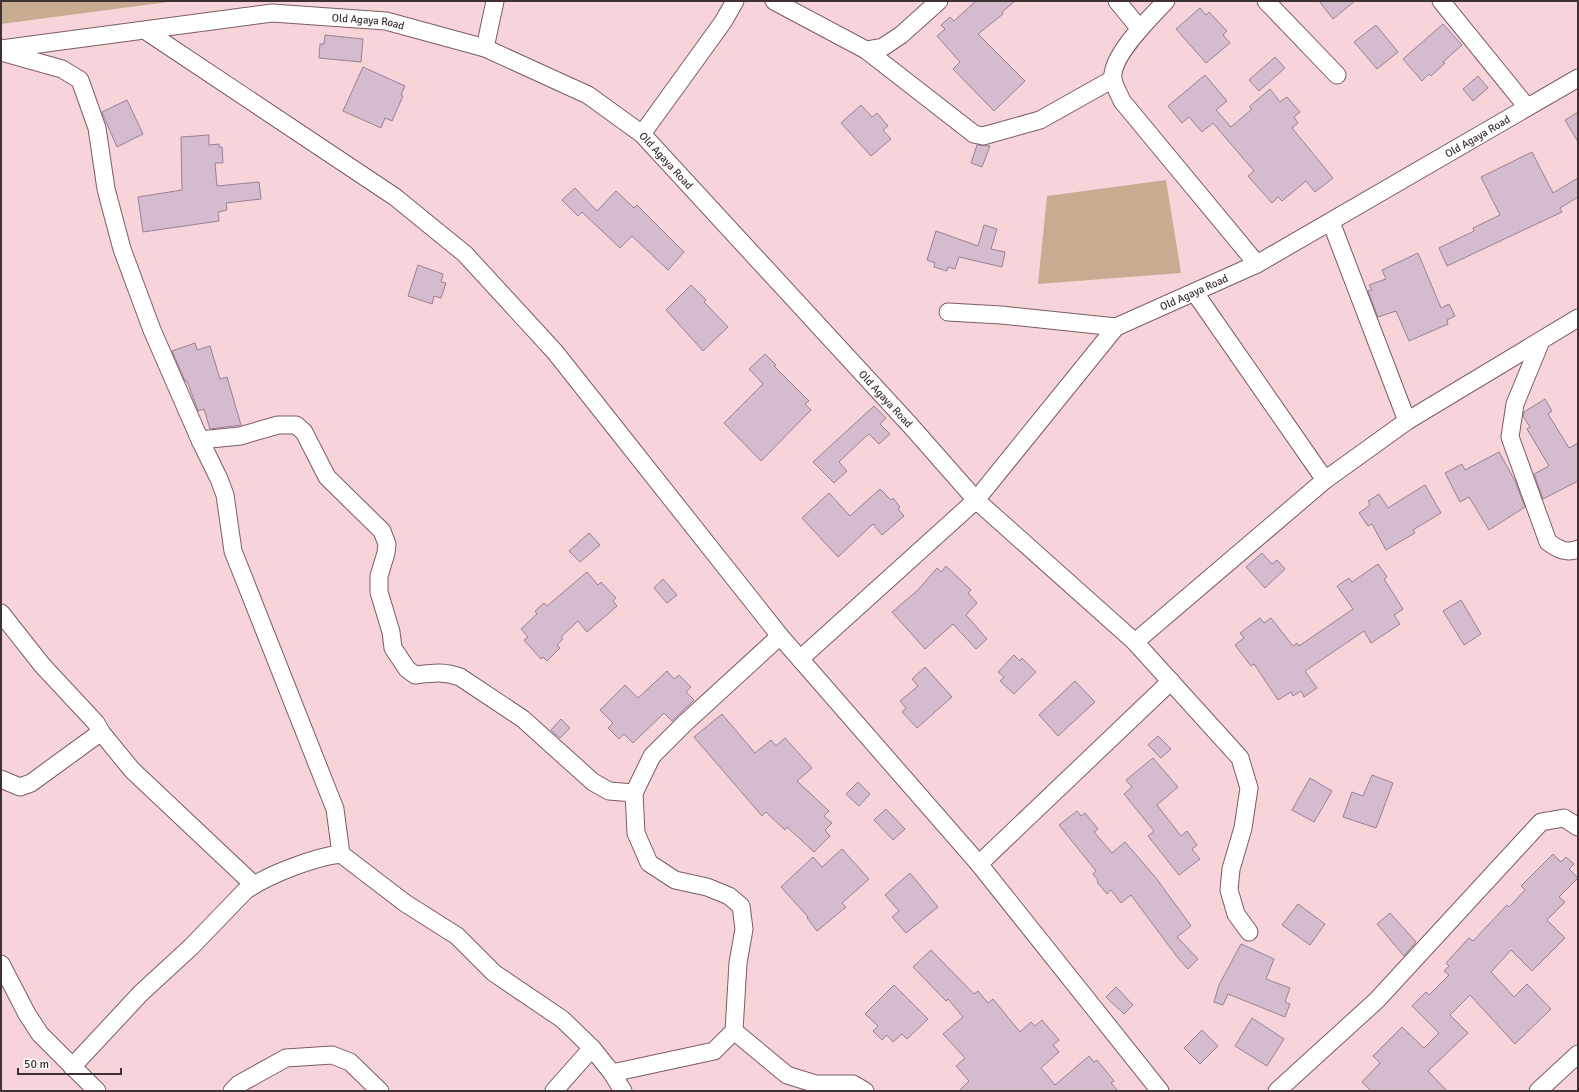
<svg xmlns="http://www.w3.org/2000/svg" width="1579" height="1092" viewBox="0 0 1579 1092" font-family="Signika,sans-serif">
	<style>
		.green { fill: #c7ac91 }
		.building { fill: #d5bbce; stroke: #998193 }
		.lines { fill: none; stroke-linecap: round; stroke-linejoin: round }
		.minor-casing { stroke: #7b5d63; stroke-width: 19 }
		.minor { stroke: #fff; stroke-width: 17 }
		.labels { text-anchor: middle; stroke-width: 3; stroke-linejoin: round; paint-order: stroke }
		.street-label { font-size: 11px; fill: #3f3134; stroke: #fff }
	</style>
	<rect width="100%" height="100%" fill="#f7d4da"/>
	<g class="green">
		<polygon points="1,1 167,1 168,2 1,24"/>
		<polygon points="1166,180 1181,273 1038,284 1047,196"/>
	</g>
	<g class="building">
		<polygon points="976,1 1015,1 1002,12 1003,14 978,34 1025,81 994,111 953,69 960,62 937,36 945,29 941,25 950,17 954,21"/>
		<polygon points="1319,1 1355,1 1333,19"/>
		<polygon points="1200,8 1206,15 1209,12 1227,31 1223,35 1230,43 1206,63 1176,29"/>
		<polygon points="1443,24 1462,45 1443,62 1445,63 1431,76 1429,74 1422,81 1403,59"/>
		<polygon points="1376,25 1398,52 1377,69 1354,42"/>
		<polygon points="325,35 363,39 361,62 319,58 320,44 324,44"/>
		<polygon points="1275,57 1285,68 1259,91 1249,80"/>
		<polygon points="363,67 405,86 401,95 403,96 392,121 385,118 381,128 343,111"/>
		<polygon points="1205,75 1227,101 1216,110 1231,127 1252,109 1249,107 1270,89 1280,102 1287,97 1300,112 1294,117 1298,123 1292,128 1333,178 1315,192 1306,181 1282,201 1278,197 1272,203 1248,176 1254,171 1213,123 1202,132 1189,117 1182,123 1168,106"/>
		<polygon points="1478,76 1488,88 1473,101 1463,89"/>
		<polygon points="127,100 143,134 117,147 102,112"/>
		<polygon points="861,105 872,117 877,113 888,126 883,130 891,139 871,156 841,123"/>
		<polygon points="1578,112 1578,142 1565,120"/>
		<polygon points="209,135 209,145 219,144 219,147 222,147 223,163 215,163 217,186 259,182 261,199 226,203 227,210 218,212 219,221 143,232 138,197 182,190 181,137"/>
		<polygon points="977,145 990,146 982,167 971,163"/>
		<polygon points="1532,152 1553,193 1578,178 1578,197 1560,208 1562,212 1447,266 1439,248 1474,231 1473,228 1500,215 1481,177"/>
		<polygon points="575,188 597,211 616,191 634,208 637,205 684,252 668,270 632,236 620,248 582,212 578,216 562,200"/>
		<polygon points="984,225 997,229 991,249 1005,252 1002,267 959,257 955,269 948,267 947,271 934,267 935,263 927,260 936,231 978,246"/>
		<polygon points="1418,253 1441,308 1449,304 1455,316 1447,320 1448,324 1409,341 1396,311 1378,317 1368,291 1372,290 1369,285 1386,279 1382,270"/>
		<polygon points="418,265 443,274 441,282 446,283 441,298 434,296 432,304 408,296"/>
		<polygon points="691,285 706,300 704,302 728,327 703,351 666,310"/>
		<polygon points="195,343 197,350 210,346 220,379 227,377 241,425 210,429 204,409 198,411 187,381 185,381 172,351"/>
		<polygon points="765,354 776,365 774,366 809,401 805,404 811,410 761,461 724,423 763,384 749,369"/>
		<polygon points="1545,399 1552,411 1548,414 1569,448 1578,443 1578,481 1543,499 1534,474 1549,466 1527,429 1530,427 1523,416 1524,412"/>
		<polygon points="874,406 886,418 880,424 890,434 879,444 869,434 863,439 839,462 847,471 834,483 813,462"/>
		<polygon points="1499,452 1515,481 1525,507 1489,530 1469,497 1460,502 1445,473 1462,464 1465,470"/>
		<polygon points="1425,485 1441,513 1413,530 1415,533 1386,550 1372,524 1368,526 1359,513 1370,505 1368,501 1379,494 1388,508"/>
		<polygon points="880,489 891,500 893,498 900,507 898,509 904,516 882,535 873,524 838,557 802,518 829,493 850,516"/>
		<polygon points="589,533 600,545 580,562 569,551"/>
		<polygon points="1262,553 1272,564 1277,560 1285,569 1265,588 1246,567"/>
		<polygon points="1378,564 1387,577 1384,579 1403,609 1394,615 1400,624 1371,643 1364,631 1305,671 1317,688 1304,697 1301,691 1293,696 1291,692 1278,700 1254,664 1251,666 1235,645 1244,638 1240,633 1260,618 1264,623 1271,618 1293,646 1297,643 1299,646 1353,609 1337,586 1349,578 1352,582"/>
		<polygon points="946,566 971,590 968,593 977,603 966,615 987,639 976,649 953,624 925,649 892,612 918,590 937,568 941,572"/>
		<polygon points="587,572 598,585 601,582 616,598 613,601 617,606 587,632 578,621 561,637 563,639 557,645 560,648 547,661 543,657 541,659 524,640 528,637 521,629 537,614 535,611 544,603 547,606"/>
		<polygon points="663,579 677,595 667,603 654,588"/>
		<polygon points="1461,600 1481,634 1464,645 1443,611"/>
		<polygon points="1014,655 1020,661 1022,658 1036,672 1014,694 1000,681 1004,677 998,672"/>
		<polygon points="925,667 952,697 917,728 902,712 906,708 900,701 918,686 912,679"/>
		<polygon points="667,671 674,679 679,675 691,687 686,692 694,700 672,721 664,713 633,743 624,734 619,739 608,728 613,723 600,710 625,685 638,698"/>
		<polygon points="1075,681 1095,702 1058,736 1039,715"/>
		<polygon points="722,714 755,753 771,740 776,746 785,738 812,768 797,781 829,811 824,816 832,823 825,830 830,836 814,852 787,827 785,830 766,812 762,816 694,737"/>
		<polygon points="561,719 570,728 560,738 551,730"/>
		<polygon points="1158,736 1171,749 1161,758 1148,745"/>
		<polygon points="1153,758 1178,787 1157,805 1181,836 1187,831 1197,845 1192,849 1200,859 1179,875 1148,836 1154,831 1124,794 1132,787 1126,780"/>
		<polygon points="1372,775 1393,783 1376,828 1343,817 1352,792 1363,796"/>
		<polygon points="1310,778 1332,791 1314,822 1292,810"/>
		<polygon points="858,782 870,794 859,806 846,794"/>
		<polygon points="886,809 905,829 893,840 874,820"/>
		<polygon points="1077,811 1081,816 1085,813 1098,829 1094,832 1112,853 1125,842 1156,878 1191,926 1177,937 1198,959 1188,969 1178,958 1131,895 1121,903 1111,890 1107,894 1097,882 1098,880 1093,874 1096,871 1059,825"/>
		<polygon points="842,849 869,879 842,903 846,907 817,931 807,918 808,917 781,887 813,857 822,867"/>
		<polygon points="1553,854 1561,862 1566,857 1574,864 1569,869 1578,878 1559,897 1565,902 1547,920 1565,938 1532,971 1511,950 1491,972 1514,997 1527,984 1551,1009 1515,1044 1470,995 1450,1015 1468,1033 1428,1071 1447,1091 1371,1091 1362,1082 1380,1063 1373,1056 1402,1027 1424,1048 1439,1033 1412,1006 1426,992 1429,995 1449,975 1444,971 1449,966 1446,963 1469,938 1473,941 1507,905 1509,907 1525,890 1521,886"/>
		<polygon points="910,873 938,907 906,933 892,917 899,911 885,895"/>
		<polygon points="1298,904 1325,924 1310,945 1282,925"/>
		<polygon points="1390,913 1416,942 1404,956 1377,924"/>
		<polygon points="1241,944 1274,959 1266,979 1290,988 1285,1002 1290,1004 1285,1017 1228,994 1223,1005 1214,1002 1219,985"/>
		<polygon points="931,950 974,994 978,991 988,1003 993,999 1020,1032 1031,1022 1035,1026 1042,1020 1059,1040 1053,1045 1059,1052 1041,1068 1055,1085 1089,1056 1094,1062 1097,1060 1114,1081 1111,1083 1118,1091 959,1091 969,1081 956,1066 965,1058 943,1034 963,1017 948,999 946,1001 913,967"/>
		<polygon points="894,985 928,1019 907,1039 902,1034 893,1042 887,1035 882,1040 873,1031 878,1026 865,1014"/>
		<polygon points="1116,987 1133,1005 1124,1014 1106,997"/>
		<polygon points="1252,1018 1284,1039 1267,1066 1235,1046"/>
		<polygon points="1202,1030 1218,1046 1200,1064 1184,1048"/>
	</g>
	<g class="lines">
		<defs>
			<g id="minor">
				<polyline points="774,1 866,50 883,47 901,35 939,1"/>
				<polyline points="1117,1 1140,29"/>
				<path d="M1166,1c-15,16 -57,56 -53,79 2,7 6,14 9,21l135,163"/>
				<polyline points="1266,1 1337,75"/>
				<polyline points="1441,1 1527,107"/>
				<polyline points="146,31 395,197 465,254 555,352 780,636 979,864 1160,1091"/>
				<polyline points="485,48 495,1"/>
				<path id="s1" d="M1,49l271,-36 114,8 99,27 103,47 54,39 268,291 66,75 159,142 105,116 9,30 -6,40 -12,41 -2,21 7,24 13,18"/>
				<polyline points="866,50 974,134 983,136 1040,120 1113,79"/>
				<polyline points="1,52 62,69 80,80 97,128 106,189 122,249 152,330 200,440 219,479 225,495 233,551 335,809 341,854"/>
				<polyline points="642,134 723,22 735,1"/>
				<polyline points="1331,222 1407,421"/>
				<polyline points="1195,293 1325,480"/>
				<polyline points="948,312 1001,315 1116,327"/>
				<path d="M1541,341l-26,63 -5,33 38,105c10,7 18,12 30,7"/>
				<path d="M200,440l40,-4 38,-11h18l8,7 23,45 55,54 5,13 -1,9 -7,23v16l12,40 2,16 14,21 8,6c17,-2 29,-4 45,2l63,42 70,63 16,9 25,2"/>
				<polyline points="1,613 42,665 96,723 101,732"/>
				<polyline points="1135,642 1325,480 1407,421 1578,318"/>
				<path id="s2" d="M800,659l176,-159 140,-173 141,-63 321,-186"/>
				<polyline points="1,779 20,787 31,783 101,732 132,770 254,885"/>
				<polyline points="979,864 1171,681"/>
				<polyline points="1,964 27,1014 40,1034 97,1091"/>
				<polyline points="734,1031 787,1075 816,1084 853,1084 865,1091"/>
				<path d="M72,1067l69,-74 50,-46 54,-56c22,-16 69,-34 96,-37l64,49 52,33 37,37 68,46 30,29 20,25 11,18"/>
				<polyline points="612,1073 714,1051 734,1031 738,963 744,929 741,906 729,896 707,887 675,880 649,863 636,833 634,793 652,756 685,723 780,636"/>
				<polyline points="232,1091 239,1084 286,1058 332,1055 350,1062 380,1091"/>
				<polyline points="554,1091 592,1048"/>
				<polyline points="1277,1091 1377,1000 1541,822 1564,818 1578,827"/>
				<polyline points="1538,1091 1578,1054"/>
			</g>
		</defs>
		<use href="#minor" class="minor-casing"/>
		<use href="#minor" class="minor"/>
	</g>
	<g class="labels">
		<g class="street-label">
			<text dy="4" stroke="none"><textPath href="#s1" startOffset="370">Old Agaya Road</textPath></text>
			<text dy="4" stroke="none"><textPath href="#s2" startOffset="869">Old Agaya Road</textPath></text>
			<text dy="4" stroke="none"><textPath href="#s1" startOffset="706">Old Agaya Road</textPath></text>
			<text dy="4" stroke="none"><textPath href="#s2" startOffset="545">Old Agaya Road</textPath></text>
			<text dy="4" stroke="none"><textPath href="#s1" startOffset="1030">Old Agaya Road</textPath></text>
		</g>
	</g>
	<rect width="1579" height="1092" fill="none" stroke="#3f3134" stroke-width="4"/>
	<path d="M18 1068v6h103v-6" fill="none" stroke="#3f3134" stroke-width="2"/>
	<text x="24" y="1068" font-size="12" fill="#3f3134" stroke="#ffffff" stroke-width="3" paint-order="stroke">50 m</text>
</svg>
